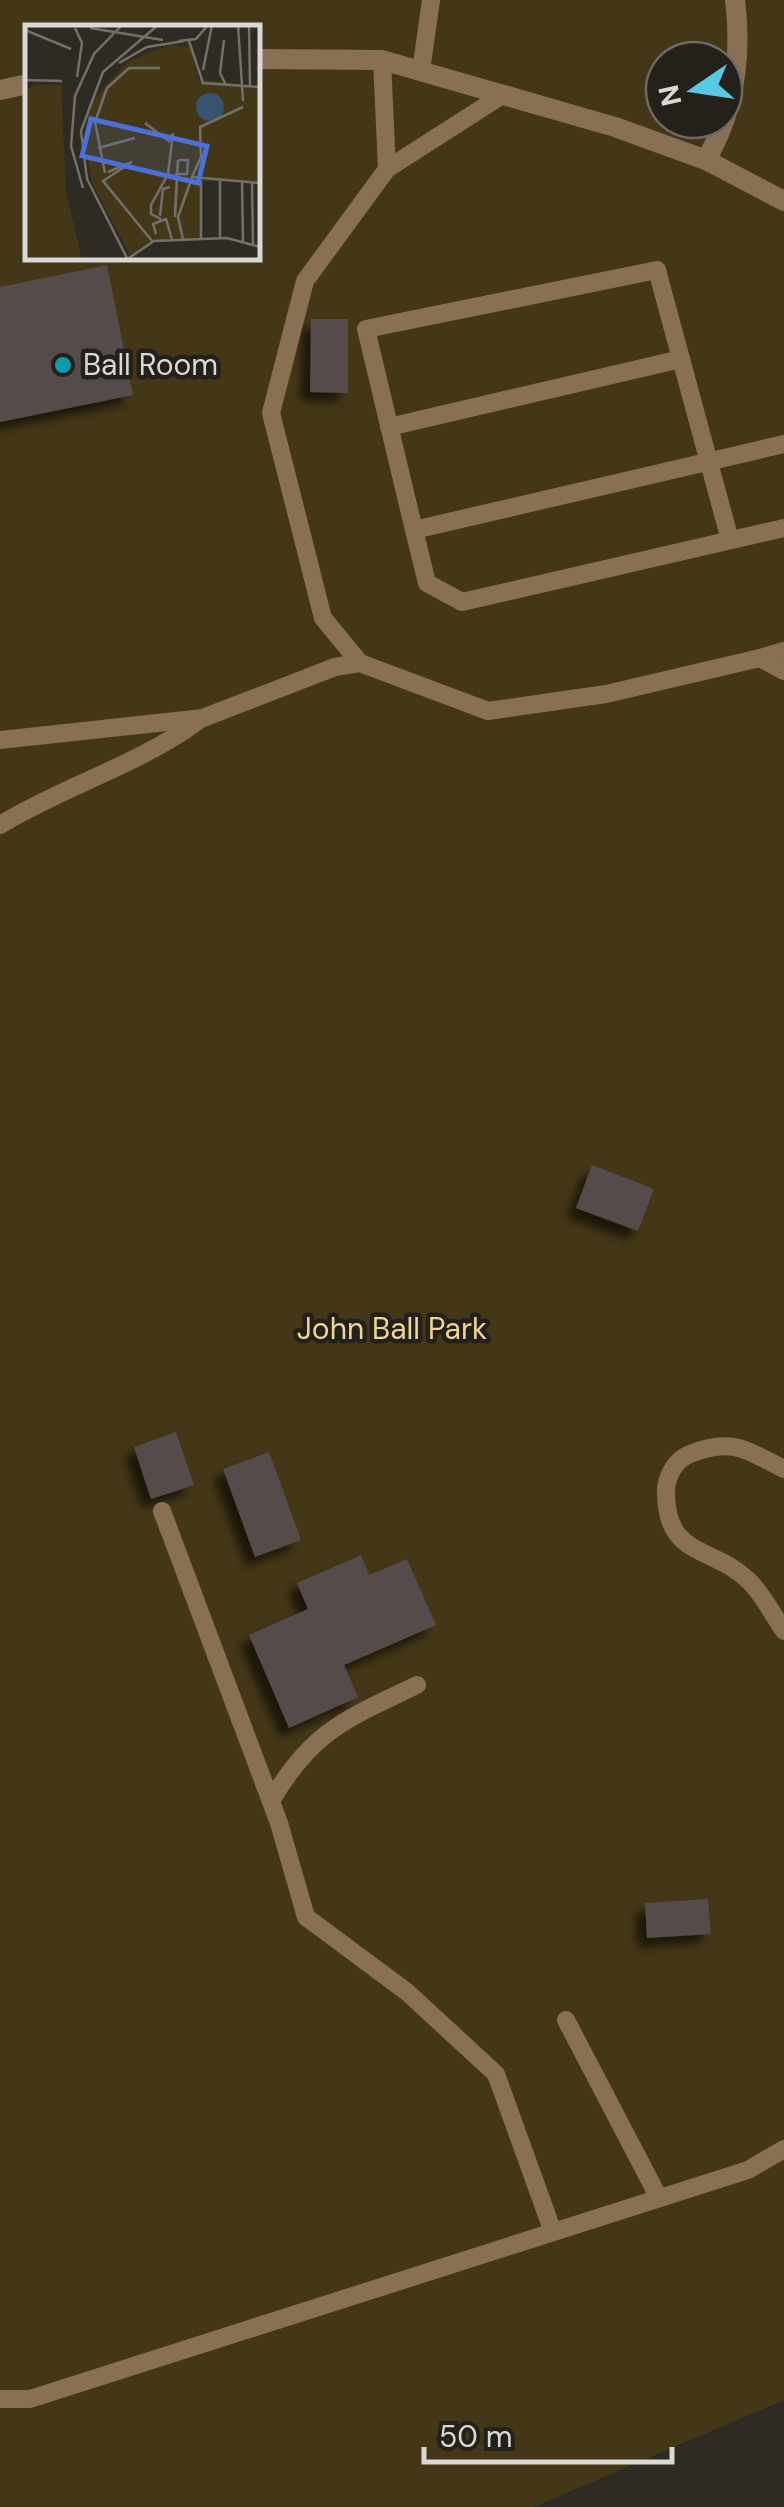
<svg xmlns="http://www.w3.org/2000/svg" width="784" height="2507" viewBox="0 0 784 2507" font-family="'DM Sans',sans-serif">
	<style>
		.green { fill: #443717; fill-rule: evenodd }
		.building { fill: #544b4b; filter: url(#shadow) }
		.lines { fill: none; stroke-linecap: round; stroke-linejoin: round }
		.lane { stroke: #897054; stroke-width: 18 }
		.street { stroke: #897054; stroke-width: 20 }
		.culture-dot { fill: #0f9aa8; stroke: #24211b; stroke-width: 4 }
		.labels { text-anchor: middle; stroke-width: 9; stroke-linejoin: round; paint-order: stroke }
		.poi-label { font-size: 30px; fill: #dad8d4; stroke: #24211b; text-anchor: start }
		.park-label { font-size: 30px; fill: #f1d497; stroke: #24211b }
		.inset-road { fill: none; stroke: #72706a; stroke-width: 2.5 }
		.view { fill: #4c70d7; fill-opacity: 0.15; stroke: #4c70d7; stroke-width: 5 }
		.inset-edge { fill: none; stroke: #dad8d4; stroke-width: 5 }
	</style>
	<defs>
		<filter id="shadow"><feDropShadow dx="-9" dy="9" stdDeviation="5" flood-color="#0009"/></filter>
	</defs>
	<rect width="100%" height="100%" fill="#2d2b24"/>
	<path class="green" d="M0,0h784v2400l-250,107h-534zM28,28h230v230h-230zM664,60h60v60h-60z"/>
	<g class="building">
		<polygon points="107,265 133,395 0,422 0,287"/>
		<polygon points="311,319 348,319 348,393 310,392"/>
		<polygon points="592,1165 654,1189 638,1231 576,1208"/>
		<polygon points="176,1432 194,1485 151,1499 134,1447"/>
		<polygon points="269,1452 301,1540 255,1557 223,1469"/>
		<polygon points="361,1555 369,1575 407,1559 436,1625 344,1665 358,1697 289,1728 249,1635 308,1609 297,1583"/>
		<polygon points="708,1899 711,1934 647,1938 645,1903"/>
	</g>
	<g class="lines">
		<g class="lane">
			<polyline points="382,60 387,169 305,281 271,413 323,618 360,663 488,711 606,694 760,658 784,671"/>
			<polyline points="421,71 431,0"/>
			<polyline points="387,169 504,94"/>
			<polyline points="389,427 681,359"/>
			<polyline points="784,444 414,530 427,583 462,602 784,528"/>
			<polyline points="414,530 366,329 657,270 730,540"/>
			<polyline points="760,658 784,651"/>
			<polyline points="0,740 203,718 335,667 360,663"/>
			<path d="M0,825c64,-39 138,-60 198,-104"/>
			<path d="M784,1469c-38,-19 -52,-32 -94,-15 -14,5 -23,21 -24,36 -1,68 45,55 82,90 14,13 25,35 36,51"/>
			<polyline points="162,1511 279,1823 306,1917 407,1992 496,2074 553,2232"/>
			<path d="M271,1801c41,-70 75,-82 146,-116"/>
			<polyline points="566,2020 659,2198"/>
			<polyline points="0,2399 30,2399 748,2170 784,2149"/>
		</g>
		<g class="street">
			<path d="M258,59l124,1 233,67 91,33c28,-48 36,-104 29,-160"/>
			<polyline points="0,90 28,84"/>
			<polyline points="706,160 784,201"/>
		</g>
	</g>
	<circle class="culture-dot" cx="63" cy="365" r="10"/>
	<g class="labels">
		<g class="poi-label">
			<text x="83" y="375">Ball Room</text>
		</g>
		<g class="park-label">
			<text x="392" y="1339">John Ball Park</text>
		</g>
	</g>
	<g transform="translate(25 25)">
		<rect width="235" height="235" fill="#2d2b24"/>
		<path d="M145,20l21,2 7,32 62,8v96l-59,-2v57l-46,3 -24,16 -39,-74 -8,-44 5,-34 39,-44zM11,60h25l5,106 16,69h-57v-169z" fill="#443717"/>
		<path d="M171 82a14 14 0 1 1 28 0a14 14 0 1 1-28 0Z" fill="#38536d"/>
		<path class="inset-road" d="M213,0l5,76M224,0l1,61M50,3l7,15 -5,34M65,3l73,12M0,5l46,19M199,15l-4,33 6,12M153,16l18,-2 12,-14M164,16l14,42 57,4M94,38l28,-16 37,-6M178,45l9,-45M0,55l37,1M218,82l-43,20 1,30 -9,20 68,6M120,98l25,19M73,123l37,-10M83,147l24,-10 -29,19 49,60M80,148l-10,-51 12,-34 22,-20h31M150,149h12l1,-14h-10M176,156v57M195,156v57M217,157l1,59M227,157l1,62M58,163l-12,-42 4,-50 19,-42 28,-29M135,191l3,-27 7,-2M150,192l3,-57 -3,52M136,194l-10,-5v-9l17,-31 5,-41M131,209l-3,-10 13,-5 6,21M158,214l-5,-22 14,-40M104,233l25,-17 73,-3 33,9M103,235l-41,-81 -6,-48 22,-59 55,-47"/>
		<path class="view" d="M66,94l116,27 -9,37 -116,-27z"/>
		<rect width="235" height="235" class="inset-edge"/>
	</g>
	<g transform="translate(694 90) rotate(257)"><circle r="48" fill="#24211b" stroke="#6d6a65" stroke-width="2.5"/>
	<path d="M0-8L18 38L0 25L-18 38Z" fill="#58c9e4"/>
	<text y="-15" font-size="28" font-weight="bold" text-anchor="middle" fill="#dad8d4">N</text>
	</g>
	<path d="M424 2447v15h248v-15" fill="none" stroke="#dad8d4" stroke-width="5"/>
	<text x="439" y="2447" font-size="30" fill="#dad8d4" stroke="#24211b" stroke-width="8" paint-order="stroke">50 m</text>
</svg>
